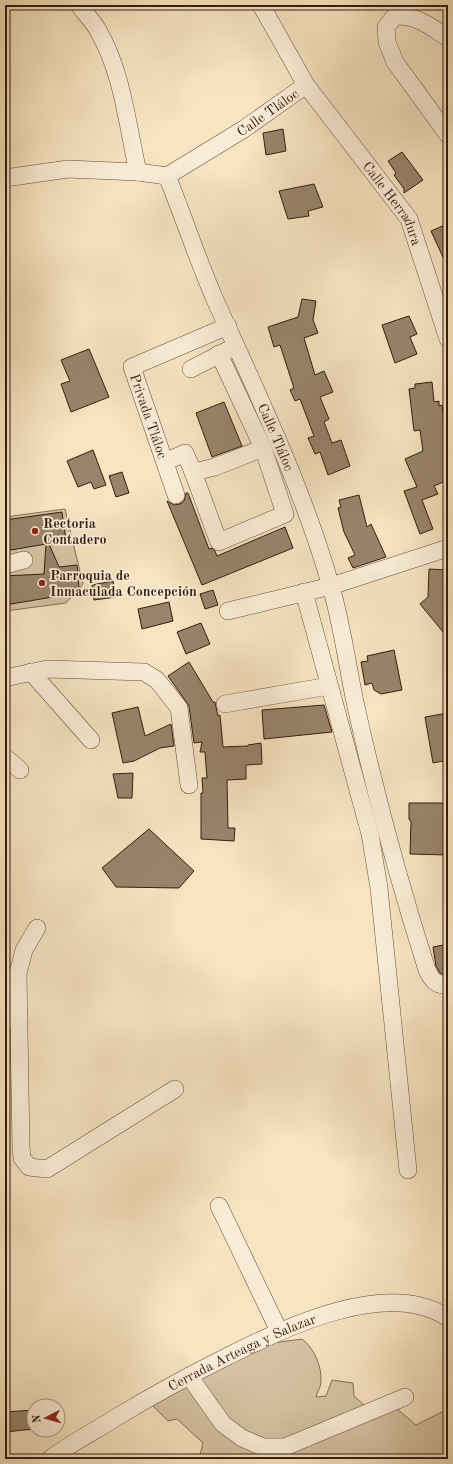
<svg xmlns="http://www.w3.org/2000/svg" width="453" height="1464" viewBox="0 0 453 1464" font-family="'Old Standard TT',serif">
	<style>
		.green { fill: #d6c2a3; stroke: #856f58 }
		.building { fill: #99846b; stroke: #341c0e }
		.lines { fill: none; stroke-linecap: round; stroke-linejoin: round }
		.minor-casing { stroke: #654e3b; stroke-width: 18 }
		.minor { stroke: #faedd7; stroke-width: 17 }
		.poi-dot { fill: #8f2418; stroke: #faedd7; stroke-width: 1.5 }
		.labels { text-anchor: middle; stroke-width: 3.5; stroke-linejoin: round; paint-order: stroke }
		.street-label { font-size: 14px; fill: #341c0e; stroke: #faedd7 }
		.poi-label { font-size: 14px; font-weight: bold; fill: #341c0e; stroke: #faedd7; text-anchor: start }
	</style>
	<rect width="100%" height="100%" fill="#f7e4c1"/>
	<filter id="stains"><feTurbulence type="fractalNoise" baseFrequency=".005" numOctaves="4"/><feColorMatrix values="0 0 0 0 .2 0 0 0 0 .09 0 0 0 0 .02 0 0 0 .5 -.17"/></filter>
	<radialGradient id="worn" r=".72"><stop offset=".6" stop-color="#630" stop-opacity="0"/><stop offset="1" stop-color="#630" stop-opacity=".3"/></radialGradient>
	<g class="green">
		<polygon points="65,509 83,584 66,603 5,611 5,517"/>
		<path d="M302,1339c12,9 20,27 19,43 0,5 -4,10 -5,15l10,-1 6,-16 21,3 1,13 11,10 30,1 21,18 32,-16v50h-249l4,-16 -26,-24 -9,2 -18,-18 122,-60z"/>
	</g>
	<g class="building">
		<polygon points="283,129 286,151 266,155 263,133"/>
		<polygon points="402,152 423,180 404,193 404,189 394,175 396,173 388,161"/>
		<polygon points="314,184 323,207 308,211 309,216 288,219 279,191"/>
		<polygon points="445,225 448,232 448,268 431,231"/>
		<polygon points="302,299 316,301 313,320 318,333 304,338 315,375 324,371 333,392 320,397 329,419 324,422 332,443 341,440 350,466 328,475 320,452 315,454 308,438 314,436 300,399 295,401 290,390 294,388 280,345 274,347 268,327 298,317"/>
		<polygon points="409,316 417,334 410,337 417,354 395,363 382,325"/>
		<polygon points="89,349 109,397 71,412 61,384 70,381 61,360"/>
		<polygon points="432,382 434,402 439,401 439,406 442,405 446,443 448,442 448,480 434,486 438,494 422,500 433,529 420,534 404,491 417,487 405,459 423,451 420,430 414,431 409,389 415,388 415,384"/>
		<polygon points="224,402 242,446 212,457 196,413"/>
		<polygon points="93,450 106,485 94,489 91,482 78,487 67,461"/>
		<polygon points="122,472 129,493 116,497 109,476"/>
		<polygon points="186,493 188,493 209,549 212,548 215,551 217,556 285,527 293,548 202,585 167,501 174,505 180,504 184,501"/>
		<polygon points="359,495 367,527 371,524 386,557 353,568 348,558 355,555 344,532 338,508 341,507 339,500"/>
		<polygon points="62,512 66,541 49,544 59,567 77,565 79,589 59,596 5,605 5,576 44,574 46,544 5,551 5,520"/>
		<polygon points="429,569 448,570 448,638 420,604 428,597"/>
		<polygon points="113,581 116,597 94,600 92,585"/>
		<polygon points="213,590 218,605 205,609 200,594"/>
		<polygon points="169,602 173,621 142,629 138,609"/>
		<polygon points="201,623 210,644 186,654 177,632"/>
		<polygon points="394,650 402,690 381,694 374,690 372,683 365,685 361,662 368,661 367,656"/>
		<polygon points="189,662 213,702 215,702 218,716 220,715 223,747 248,746 248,745 261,743 262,764 246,765 246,779 227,780 228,828 235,828 234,841 201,839 201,793 203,793 202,778 207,778 205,752 200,752 202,742 194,743 189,706 168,676"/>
		<polygon points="324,705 332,732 264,739 262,710"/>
		<polygon points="138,707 145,736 171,724 174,746 160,748 134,761 123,763 112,713"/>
		<polygon points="448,713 448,760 433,763 425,717"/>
		<polygon points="133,773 132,798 118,798 113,774"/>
		<polygon points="409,803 444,803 444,810 448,810 448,855 410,854 411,822 409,819"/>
		<polygon points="149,829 194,871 179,888 116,887 102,868"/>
		<polygon points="448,944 448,975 445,975 440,973 436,966 433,947"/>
		<polygon points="34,1410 34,1429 5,1432 5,1412"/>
	</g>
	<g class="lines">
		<defs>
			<g id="minor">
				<path d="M79,5c6,9 15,17 20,27 24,43 28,92 39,140"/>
				<path id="s1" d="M261,5l45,80 103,134 39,120"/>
				<path d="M448,38c-17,-11 -31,-23 -53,-22l-9,11 1,15 8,20 53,73"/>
				<path id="s2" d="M167,176c17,42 31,85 49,126 42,93 87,186 115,285 11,37 16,77 24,115 20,91 44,180 72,268 5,10 9,16 21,15"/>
				<path id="s3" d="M5,178l63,-9 70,3 29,4 77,-47 62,-44"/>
				<polyline points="191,369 228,350"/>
				<path d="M165,462l20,-9c13,29 22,60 34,89l66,-28 -22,-66 -44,-94"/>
				<polyline points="194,472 215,467 263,448"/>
				<polyline points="176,495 132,367 228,326"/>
				<polyline points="5,565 24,560"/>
				<polyline points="304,592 370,834 379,888 408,1170"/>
				<polyline points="228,611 331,586 448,548"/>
				<polyline points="31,672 91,740"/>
				<polyline points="5,678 47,669 144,672 157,680 179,708 189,785"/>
				<polyline points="225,704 329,686"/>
				<polyline points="5,757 20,770"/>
				<polyline points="37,928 24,950 18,973 21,1147 22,1158 29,1167 47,1169 175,1089"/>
				<polyline points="5,1018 19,1018"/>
				<polyline points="219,1206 279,1331"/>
				<polyline points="189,1376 223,1424 242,1438 263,1447 285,1447 405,1397"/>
				<path id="s4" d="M50,1459c21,-16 45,-28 67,-42 36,-22 73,-42 111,-61 57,-28 160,-79 220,-38"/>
			</g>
		</defs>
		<use href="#minor" class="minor-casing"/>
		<use href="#minor" class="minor"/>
	</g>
	<g class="poi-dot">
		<circle cx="35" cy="531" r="4"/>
		<circle cx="42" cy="583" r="4"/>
	</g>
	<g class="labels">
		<g class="street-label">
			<text dy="5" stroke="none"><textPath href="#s3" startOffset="282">Calle Tláloc</textPath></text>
			<text dy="5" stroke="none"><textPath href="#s1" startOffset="239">Calle Herradura</textPath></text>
			<text transform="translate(149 416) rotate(71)" y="5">Privada Tláloc</text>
			<text dy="5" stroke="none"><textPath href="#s2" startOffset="283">Calle Tláloc</textPath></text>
			<text dy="5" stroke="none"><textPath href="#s4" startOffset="220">Cerrada Arteaga y Salazar</textPath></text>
		</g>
		<g class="poi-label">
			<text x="43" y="528">Rectoria<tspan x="43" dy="16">Contadero</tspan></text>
			<text x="50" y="580">Parroquia de<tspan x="50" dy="16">Inmaculada Concepción</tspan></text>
		</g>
	</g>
	<rect width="453" height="1464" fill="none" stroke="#f7e4c1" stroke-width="20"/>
	<rect x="6" y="6" width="441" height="1452" fill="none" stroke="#341c0e" stroke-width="2"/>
	<rect x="10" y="10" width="433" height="1444" fill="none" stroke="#341c0e"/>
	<g transform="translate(46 1418) rotate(264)"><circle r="19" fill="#faedd7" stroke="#ab9987"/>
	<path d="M0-3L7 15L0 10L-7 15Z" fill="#8f2418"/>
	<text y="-6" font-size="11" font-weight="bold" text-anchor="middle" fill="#341c0e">N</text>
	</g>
	<rect width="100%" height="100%" filter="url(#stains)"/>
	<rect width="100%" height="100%" fill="url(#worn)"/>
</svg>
